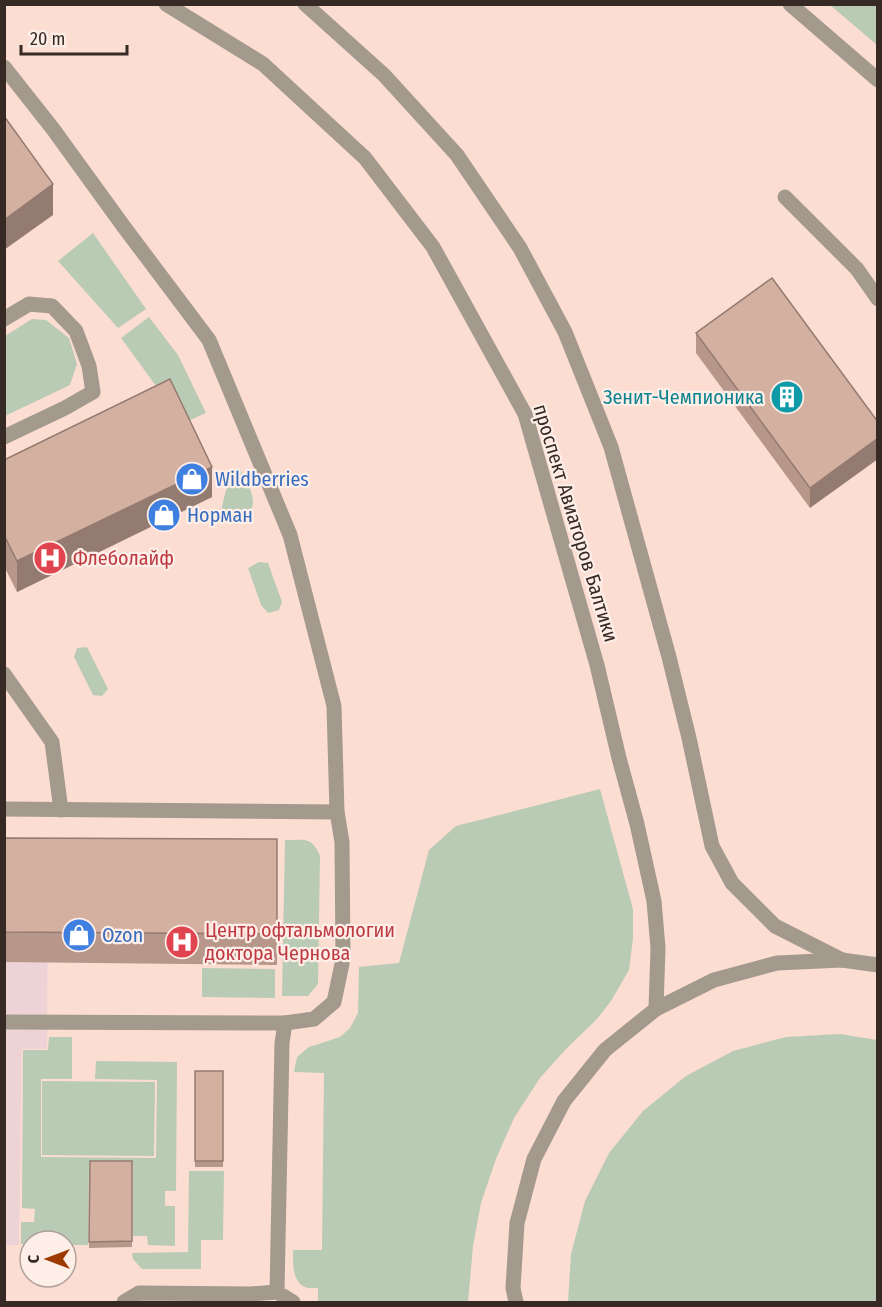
<svg xmlns="http://www.w3.org/2000/svg" width="882" height="1307" viewBox="0 0 882 1307" font-family="'Fira Sans Condensed',sans-serif">
	<style>
		.education { fill: #eed3d6 }
		.green { fill: #b9cbb5 }
		.lines { fill: none; stroke-linecap: round; stroke-linejoin: round }
		.service { stroke: #a39a8d; stroke-width: 15 }
		.minor { stroke: #a39a8d; stroke-width: 15 }
		.tertiary { stroke: #a39a8d; stroke-width: 15 }
		.wall { fill: #b6978a }
		.shaded-wall { fill: #947b71 }
		.building { fill: #d4b0a1; stroke: #947b71; stroke-width: 1.5 }
		.labels { text-anchor: middle; stroke-width: 4.5; stroke-linejoin: round; paint-order: stroke }
		.culture-label { font-size: 20px; fill: #0d838f; stroke: #feeee8; text-anchor: end }
		.shop-label { font-size: 20px; fill: #366cbe; stroke: #feeee8; text-anchor: start }
		.street-label { font-size: 20px; fill: #372924; stroke: #feeee8 }
		.health-label { font-size: 20px; fill: #be3a42; stroke: #feeee8; text-anchor: start }
	</style>
	<rect width="100%" height="100%" fill="#fcddd1"/>
	<polygon class="education" points="5,868 48,869 47,1049 22,1049 19,1245 5,1245"/>
	<g class="green">
		<polygon points="830,5 877,5 877,45"/>
		<polygon points="93,233 146,309 118,328 58,261"/>
		<polygon points="149,317 178,355 206,413 183,423 121,338"/>
		<polygon points="32,319 46,320 69,338 77,364 70,385 5,416 5,336"/>
		<path d="M240,469c6,13 23,36 5,46 -6,3 -12,5 -18,8l-6,-12 4,-17 7,-22z"/>
		<polygon points="259,562 268,563 282,602 279,610 268,613 261,605 248,568"/>
		<polygon points="87,647 108,689 102,696 93,695 74,657 77,648"/>
		<path d="M600,789l33,120v29l-4,32 -18,31 -14,18 -31,30 -26,29 -26,40 -18,41 -15,44 -8,43 -5,56h-150v-14c-3,0 -6,0 -10,0 -16,-3 -15,-25 -15,-38h29l2,-177 -30,-1 3,-15 12,-10 31,-10 10,-9 8,-15 1,-46 40,-4 30,-113 27,-24z"/>
		<path d="M285,840c19,0 27,-4 35,16l-2,128 -10,12h-26z"/>
		<polygon points="202,968 275,969 275,998 202,997"/>
		<polygon points="840,1034 877,1040 877,1302 568,1302 571,1254 585,1201 609,1153 643,1111 686,1076 733,1051 786,1037"/>
		<polygon points="49,1037 72,1037 72,1079 41,1079 41,1157 156,1158 157,1080 95,1079 96,1061 177,1062 176,1191 165,1191 165,1206 175,1206 175,1246 148,1245 147,1236 133,1236 133,1166 89,1166 88,1245 66,1245 66,1241 30,1241 30,1244 21,1244 21,1222 34,1222 35,1209 22,1208 23,1050 48,1050"/>
		<polygon points="42,1081 155,1082 154,1156 42,1155"/>
		<polygon points="189,1171 224,1171 223,1240 201,1240 201,1269 142,1269 133,1259 132,1253 188,1252"/>
	</g>
	<g class="lines">
		<g class="service">
			<polyline points="4,67 53,129 124,227 209,340 290,535 334,706 337,812 342,842 343,959 334,1002 314,1019 285,1023 282,1043 277,1292 293,1302"/>
			<polyline points="785,197 857,269 878,299"/>
			<polyline points="4,319 29,304 52,306 76,331 89,366 93,392 65,408 4,437"/>
			<polyline points="4,674 52,742 61,810"/>
			<polyline points="4,809 337,812"/>
			<polyline points="4,1022 285,1023"/>
			<polyline points="124,1302 139,1293 250,1294 277,1292"/>
		</g>
		<polyline class="minor" points="790,4 878,80"/>
		<g class="tertiary">
			<polyline points="166,4 263,64 365,158 433,247 525,414 597,665 619,758 637,824 654,901 658,948 656,1009"/>
			<polyline points="305,4 384,75 457,155 520,248 565,332 611,447 669,657 689,738 712,846 732,883 775,926 842,960"/>
			<polyline points="516,1302 513,1288 517,1223 534,1159 564,1101 605,1050 656,1009 714,980 777,963 842,960 878,965"/>
		</g>
	</g>
	<g class="wall">
		<polygon points="696,333 878,422 810,508 696,353"/>
		<polygon points="4,460 212,497 17,592 4,566"/>
		<polygon points="4,838 277,839 277,965 4,962"/>
		<rect x="195" y="1071" width="28" height="96"/>
		<polygon points="90,1161 132,1161 132,1247 89,1248"/>
	</g>
	<g class="shaded-wall">
		<polygon points="53,184 53,215 4,250 4,220"/>
		<polygon points="878,438 878,459 810,508 810,488"/>
		<polygon points="212,467 212,497 17,592 17,561"/>
	</g>
	<g class="building">
		<polygon points="4,116 53,184 4,220"/>
		<polygon points="772,278 878,422 878,438 810,488 696,333"/>
		<polygon points="170,379 212,467 17,561 4,535 4,460"/>
		<polygon points="4,838 277,839 277,934 4,932"/>
		<rect x="195" y="1071" width="28" height="90"/>
		<polygon points="90,1161 132,1161 132,1241 89,1242"/>
	</g>
	<defs>
		<symbol id="building-disc" viewBox="-11 -11 22 22"><circle r="9.5" fill="#0f9aa8" stroke="#feeee8"/><path d="M-4-6H4V6H1V3H-1V6H-4ZM-2.5-4.3h1.7v1.8h-1.7ZM.8-4.3h1.7v1.8H.8ZM-2.5-1h1.7V.8h-1.7ZM.8-1h1.7V.8H.8Z" fill="#fff"/></symbol>
		<symbol id="shop-disc" viewBox="-11 -11 22 22"><circle r="9.5" fill="#3f7fe0" stroke="#feeee8"/><path d="M-5-2.5h2.3a2.7 3.5 0 0 1 5.4 0H5L5.5 6h-11ZM-1.5-2.5h3a1.5 2.3 0 0 0-3 0Z" fill="#fff"/></symbol>
		<symbol id="hospital-disc" viewBox="-11 -11 22 22"><circle r="9.5" fill="#e0444e" stroke="#feeee8"/><path d="M-5-5h3v3.5h4V-5h3V5h-3V1.5h-4V5h-3Z" fill="#fff"/></symbol>
	</defs>
	<g fill-rule="evenodd">
		<use href="#building-disc" x="768" y="378" width="38" height="38"/>
		<use href="#shop-disc" x="173" y="460" width="38" height="38"/>
		<use href="#shop-disc" x="145" y="496" width="38" height="38"/>
		<use href="#hospital-disc" x="31" y="539" width="38" height="38"/>
		<use href="#shop-disc" x="60" y="916" width="38" height="38"/>
		<use href="#hospital-disc" x="163" y="923" width="38" height="38"/>
	</g>
	<g class="labels">
		<g class="culture-label">
			<text x="764" y="404">Зенит-Чемпионика</text>
		</g>
		<g class="shop-label">
			<text x="215" y="486">Wildberries</text>
			<text x="187" y="522">Норман</text>
			<text x="102" y="942">Ozon</text>
		</g>
		<g class="street-label">
			<text transform="translate(576 523) rotate(73)" y="7">проспект Авиаторов Балтики</text>
		</g>
		<g class="health-label">
			<text x="73" y="565">Флеболайф</text>
			<text x="205" y="937">Центр офтальмологии<tspan x="205" dy="23">доктора Чернова</tspan></text>
		</g>
	</g>
	<rect width="882" height="1307" fill="none" stroke="#372924" stroke-width="12"/>
	<g transform="translate(48 1259) rotate(270)"><circle r="28" fill="#feeee8" stroke="#ae9f9a" stroke-width="1.5"/>
	<path d="M0-4.5L10 22L0 15L-10 22Z" fill="#9d3a00"/>
	<text y="-9" font-size="16" font-weight="bold" text-anchor="middle" fill="#372924">С</text>
	</g>
	<path d="M21 45v9h106v-9" fill="none" stroke="#372924" stroke-width="3"/>
	<text x="30" y="45" font-size="18" fill="#372924" stroke="#feeee8" stroke-width="4.5" paint-order="stroke">20 m</text>
</svg>
